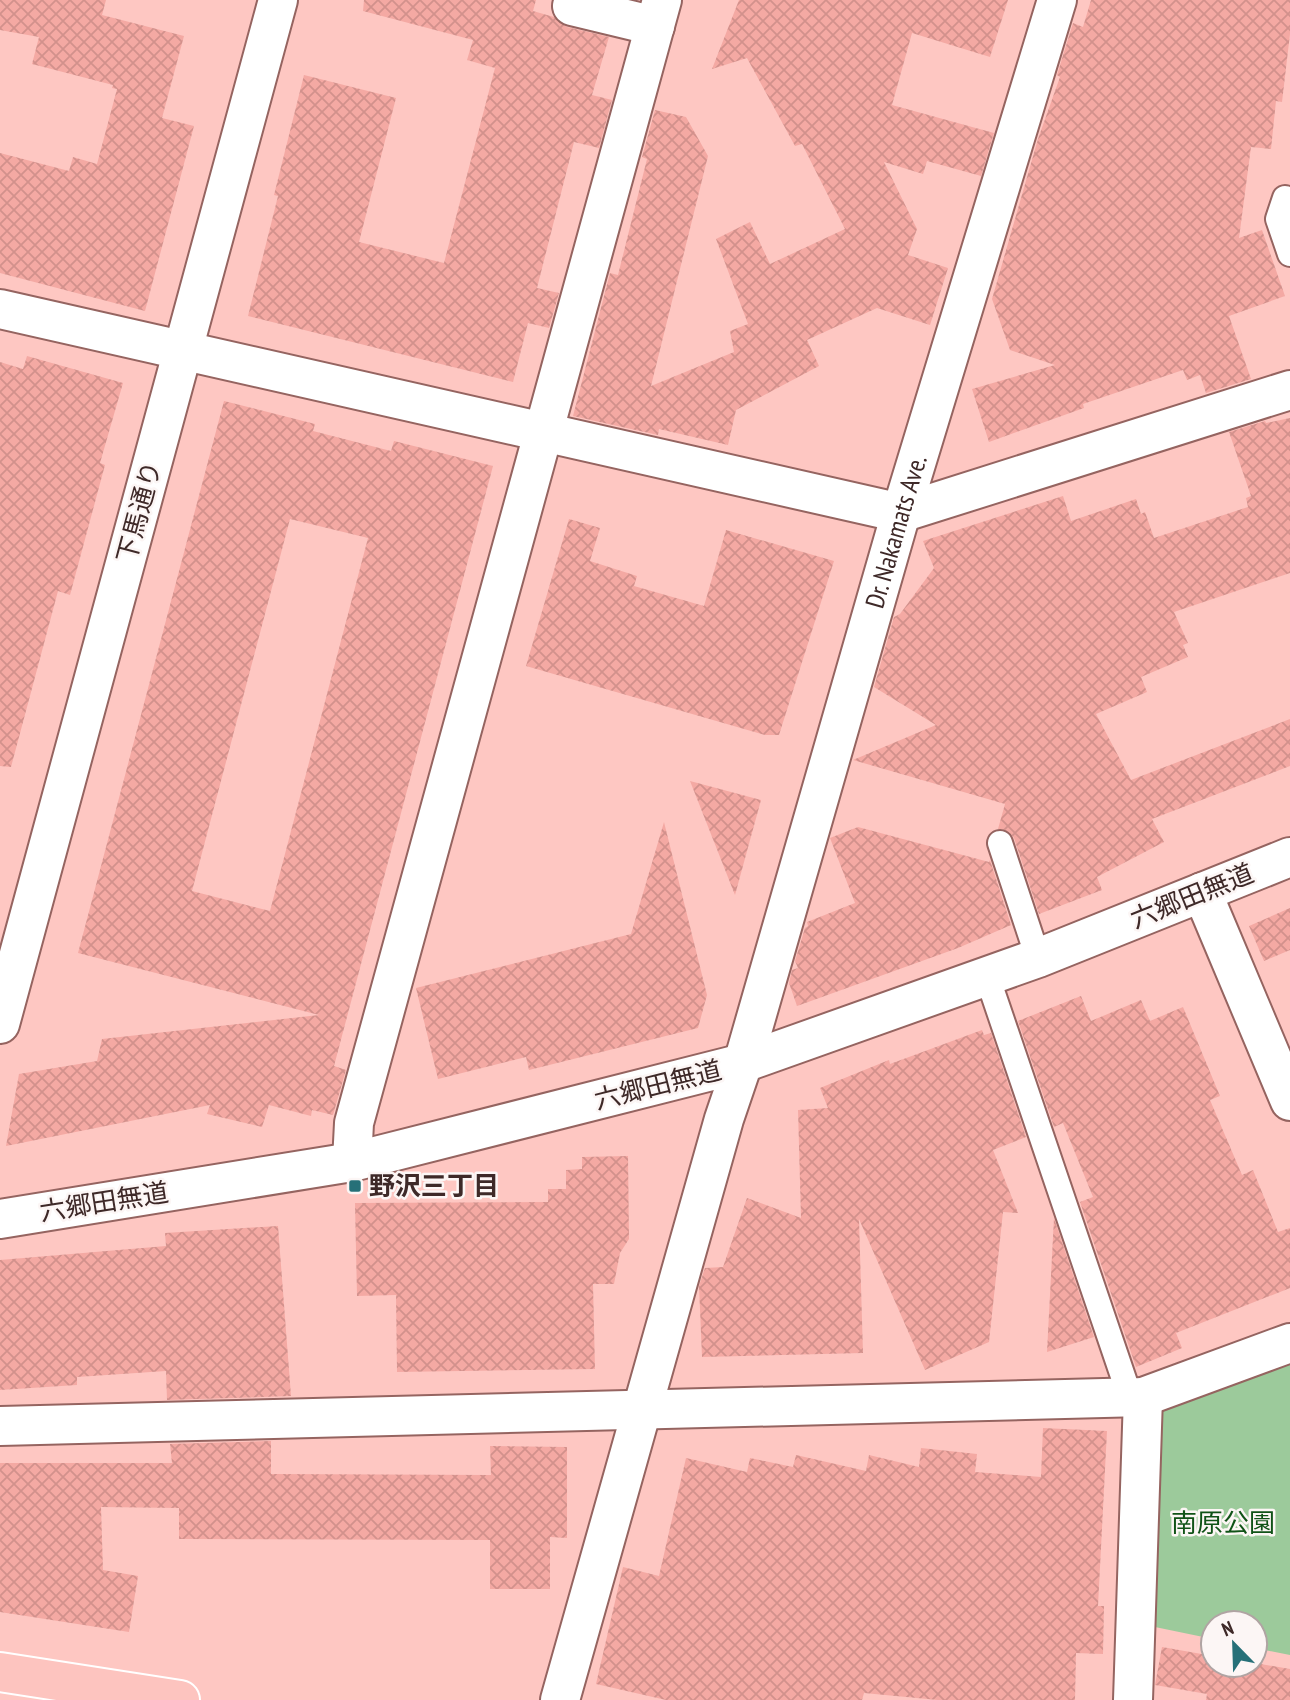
<svg xmlns="http://www.w3.org/2000/svg" width="1290" height="1700" viewBox="0 0 1290 1700" font-family="'PT Sans Narrow','Noto Sans JP',sans-serif">
	<style>
		.park { fill: #9cca9b }
		.building { fill: url(#building-cross-hatch); fill-rule: evenodd }
		.lines { fill: none; stroke-linecap: round; stroke-linejoin: round }
		.service-casing { stroke: #956460; stroke-width: 28 }
		.minor-casing { stroke: #956460; stroke-width: 42 }
		.tertiary-casing { stroke: #956460; stroke-width: 42 }
		.primary-casing { stroke: #fff; stroke-width: 42 }
		.service { stroke: #fff; stroke-width: 24 }
		.minor { stroke: #fff; stroke-width: 38 }
		.tertiary { stroke: #fff; stroke-width: 38 }
		.primary { stroke: #fdc4bf; stroke-width: 38 }
		.poi-dot { fill: #267078; stroke: #fcf6f5; stroke-width: 2.5 }
		.labels { text-anchor: middle; stroke-width: 5; stroke-linejoin: round; paint-order: stroke }
		.street-label { font-size: 26px; fill: #3e2928; stroke: #fcf6f5 }
		.poi-label { font-size: 26px; font-weight: bold; fill: #3e2928; stroke: #fcf6f5; text-anchor: start }
		.park-label { font-size: 26px; fill: #105317; stroke: #fcf6f5 }
	</style>
	<defs>
		<pattern id="building-cross-hatch" width="8" height="8" patternUnits="userSpaceOnUse" patternTransform="scale(1.75)"><rect width="8" height="8" fill="#f4a9a3"/><path d="M0 0l8 8M0 8l8-8" fill="none" stroke="#d2918c"/></pattern>
	</defs>
	<rect width="100%" height="100%" fill="#fec7c2"/>
	<polygon class="park" points="1290,1362 1290,1655 1255,1648 1255,1623 1213,1623 1213,1639 1155,1627 1155,1422 1167,1406"/>
	<g class="building">
		<polygon points="0,0 106,0 102,15 184,36 162,118 194,126 145,311 0,273 0,153 69,171 73,157 97,164 117,89 112,88 113,85 32,64 39,37 0,30"/>
		<polygon points="364,0 536,0 533,11 554,17 567,27 609,37 592,95 612,100 599,148 574,142 537,288 559,293 549,328 528,323 513,382 248,316 278,196 274,195 304,75 396,98 359,242 444,263 495,68 467,60 473,40 363,11"/>
		<polygon points="739,0 1008,0 990,57 912,33 892,105 994,133 981,176 927,161 923,174 884,162 917,229 908,255 948,268 930,325 877,308 807,340 819,366 736,410 728,445 659,429 658,435 573,416 610,273 618,275 647,159 642,157 655,110 686,117 708,156 651,386 734,352 730,331 748,324 716,239 750,222 770,264 845,229 802,144 795,146 747,58 712,69"/>
		<polygon points="1091,0 1290,0 1290,34 1282,102 1276,101 1271,149 1251,147 1239,238 1262,230 1285,296 1229,316 1251,379 1206,393 1200,375 1187,380 1183,370 1083,404 1084,408 989,442 972,389 1055,365 1010,350 992,299 1038,139 1060,77 1057,75 1073,23 1083,27"/>
		<polygon points="27,356 123,383 100,463 105,465 70,595 58,591 11,767 0,766 0,362 23,369"/>
		<path d="M224,401l91,23 -2,7 78,20 3,-10 99,25 -159,600 12,4 -13,45 -21,-5 -1,6 -42,-11 -7,22 -55,-13 3,-9 -204,41 13,-72 78,-13 5,-22 217,-24 -241,-62zM290,519l78,19 -98,373 -78,-20z"/>
		<polygon points="1290,418 1290,573 1174,612 1188,643 1183,645 1188,657 1141,677 1147,692 1096,714 1131,780 1290,719 1290,766 1152,819 1164,842 1097,877 1102,890 1039,914 1014,838 1009,832 998,829 1005,804 853,760 936,725 874,687 894,617 900,614 934,568 923,541 1063,496 1071,521 1136,499 1141,514 1145,512 1154,538 1248,507 1246,498 1251,496 1229,432 1265,421 1266,423"/>
		<polygon points="569,519 600,528 590,561 637,576 634,586 704,606 726,530 834,561 779,735 765,735 526,666"/>
		<polygon points="690,781 761,800 735,895"/>
		<polygon points="664,822 707,995 698,1028 529,1070 526,1057 438,1079 416,988 631,934"/>
		<polygon points="858,827 989,862 990,860 1011,925 958,948 797,1006 789,983 792,970 798,968 795,961 805,928 808,926 807,922 855,903 830,838"/>
		<polygon points="1290,908 1290,950 1264,961 1249,926"/>
		<polygon points="1081,996 1091,1021 1141,1000 1150,1021 1183,1007 1220,1096 1210,1100 1242,1175 1253,1170 1278,1232 1290,1228 1290,1288 1176,1333 1182,1348 1136,1367 1080,1202 1093,1197 1063,1123 1054,1127 1018,1021"/>
		<polygon points="982,1030 984,1035 991,1033 1026,1137 993,1150 1018,1213 1003,1212 989,1342 925,1370 859,1219 863,1353 702,1357 699,1286 705,1268 723,1267 747,1198 801,1218 798,1110 828,1108 820,1088 889,1060 890,1064"/>
		<polygon points="628,1156 629,1239 620,1253 614,1284 593,1284 595,1369 397,1372 396,1295 357,1296 355,1203 548,1202 548,1189 566,1189 566,1170 582,1169 582,1157"/>
		<polygon points="1054,1218 1094,1337 1047,1352"/>
		<polygon points="278,1226 291,1396 167,1400 166,1371 77,1377 77,1385 0,1390 0,1260 166,1246 165,1233"/>
		<polygon points="1043,1428 1107,1431 1098,1606 1104,1606 1103,1654 1076,1653 1075,1700 938,1700 864,1693 862,1700 666,1700 596,1684 623,1567 659,1576 686,1458 747,1472 750,1458 793,1467 796,1455 866,1471 869,1455 919,1467 921,1448 977,1454 975,1472 1041,1477"/>
		<polygon points="271,1441 271,1474 491,1475 490,1446 567,1447 567,1538 550,1537 550,1589 490,1589 490,1540 179,1539 179,1508 101,1507 103,1570 138,1576 129,1632 0,1612 0,1463 172,1463 170,1444"/>
		<polygon points="1162,1647 1213,1656 1213,1665 1255,1663 1290,1669 1290,1700 1206,1700 1207,1694 1155,1685"/>
	</g>
	<g class="lines">
		<defs>
			<g id="service">
				<polyline points="1285,198 1278,219 1290,254"/>
				<polyline points="1000,843 1038,958"/>
				<polyline points="987,976 1130,1397"/>
			</g>
			<g id="minor">
				<polyline points="572,6 655,26"/>
				<polyline points="0,309 901,513 1290,390"/>
				<polyline points="1202,892 1290,1101"/>
				<polyline points="352,1162 354,1123 662,0"/>
				<polyline points="0,1426 1143,1397 1290,1343"/>
				<path id="s1" d="M560,1700l164,-581 19,-56 158,-550 156,-513"/>
				<polyline points="1133,1700 1143,1397"/>
			</g>
			<g id="tertiary">
				<polyline points="0,1024 278,0"/>
				<polyline points="0,1219 352,1162 743,1063 1038,958 1290,857"/>
			</g>
			<polyline id="primary" points="0,1672 180,1700"/>
		</defs>
		<use href="#service" class="service-casing"/>
		<use href="#minor" class="minor-casing"/>
		<use href="#tertiary" class="tertiary-casing"/>
		<use href="#primary" class="primary-casing"/>
		<use href="#service" class="service"/>
		<use href="#minor" class="minor"/>
		<use href="#tertiary" class="tertiary"/>
		<use href="#primary" class="primary"/>
	</g>
	<rect class="poi-dot" x="348" y="1179" width="14" height="14" rx="3.5"/>
	<g class="labels">
		<g class="street-label">
			<text transform="translate(139 512) rotate(-75)" y="9">下馬通り</text>
			<text dy="9" stroke="none"><textPath href="#s1" startOffset="1216">Dr. Nakamats Ave.</textPath></text>
			<text transform="translate(1192 896) rotate(-22)" y="9">六郷田無道</text>
			<text transform="translate(658 1085) rotate(-14)" y="9">六郷田無道</text>
			<text transform="translate(104 1202) rotate(-9)" y="9">六郷田無道</text>
		</g>
		<g class="poi-label">
			<text x="369" y="1195">野沢三丁目</text>
		</g>
		<g class="park-label">
			<text x="1223" y="1532">南原公園</text>
		</g>
	</g>
	<g transform="translate(1234 1644) rotate(337)"><circle r="33" fill="#fcf6f5" stroke="#b0a4a3" stroke-width="2"/>
	<path d="M0-5L12 26L0 18L-12 26Z" fill="#267078"/>
	<text y="-10" font-size="19" font-weight="bold" text-anchor="middle" fill="#3e2928">N</text>
	</g>
</svg>
